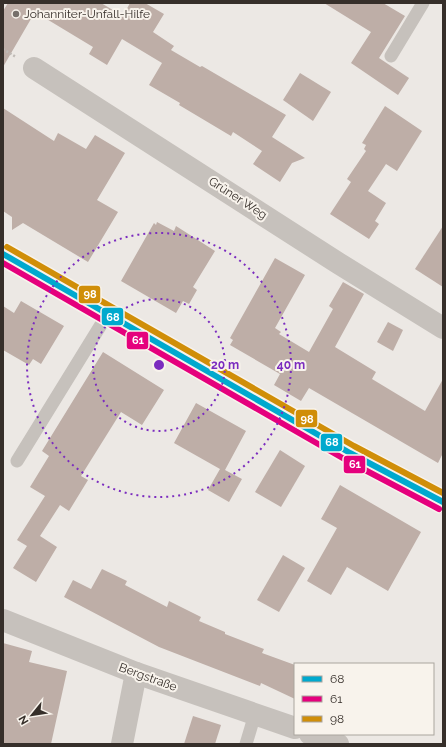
<svg xmlns="http://www.w3.org/2000/svg" width="446" height="747" viewBox="0 0 446 747" font-family="Raleway,sans-serif">
	<style>
		.building { fill: #beaea7 }
		.lines { fill: none; stroke-linecap: round; stroke-linejoin: round }
		.path { stroke: #bfbab5; stroke-width: 2.5; stroke-dasharray: 2 2; stroke-linecap: butt }
		.service { stroke: #c6c1bc; stroke-width: 13 }
		.minor { stroke: #c6c1bc; stroke-width: 22 }
		.tertiary { stroke: #c6c1bc; stroke-width: 22 }
		.bus-1-casing { stroke: #f8f3ec; stroke-width: 9 }
		.bus-2-casing { stroke: #f8f3ec; stroke-width: 9 }
		.bus-3-casing { stroke: #f8f3ec; stroke-width: 9 }
		.bus-1 { stroke: #00a9ce; stroke-width: 6 }
		.bus-2 { stroke: #e5007d; stroke-width: 6 }
		.bus-3 { stroke: #d08e08; stroke-width: 6 }
		.ring { fill: none; stroke: #7b2cbf; stroke-width: 2; stroke-dasharray: 2 4 }
		.poi-dot { fill: #76706b; stroke: #f8f3ec; stroke-width: 1.5 }
		.labels { text-anchor: middle; stroke-width: 4; stroke-linejoin: round; paint-order: stroke }
		.poi-label { font-size: 12px; fill: #362f2a; stroke: #f8f3ec; text-anchor: start }
		.street-label { font-size: 12px; fill: #362f2a; stroke: #f8f3ec }
		.centre { fill: #7b2cbf; stroke: #f8f3ec; stroke-width: 2 }
		.ring-label { font-size: 12px; text-anchor: middle; font-weight: bold; fill: #7b2cbf; stroke: #f8f3ec; stroke-width: 4; stroke-linejoin: round; paint-order: stroke }
		.line-badge { stroke: #f8f3ec; stroke-width: 1.5 }
		.badge-label { font-size: 11px; text-anchor: middle; font-weight: bold; fill: #fff }
	</style>
	<rect width="100%" height="100%" fill="#ece8e4"/>
	<g class="building">
		<polygon points="8,3 101,3 123,16 130,3 145,3 164,14 153,32 174,46 171,50 200,67 202,66 286,115 272,137 305,158 292,163 280,182 253,164 262,151 233,132 231,136 179,105 180,103 149,85 162,63 122,39 107,65 89,54 93,47 35,12 3,67 3,11"/>
		<polygon points="324,3 383,3 405,16 379,58 409,78 398,95 351,63 371,32"/>
		<polygon points="300,73 331,92 313,121 283,100"/>
		<polygon points="385,106 422,131 397,171 386,164 368,191 386,203 375,221 379,224 369,239 330,214 351,182 347,179 366,151 364,149 366,145 362,143"/>
		<polygon points="3,108 54,141 58,133 86,149 95,135 125,153 97,200 118,212 88,262 23,223 12,230 12,217 3,211"/>
		<polygon points="157,222 174,231 176,226 215,251 193,287 197,290 189,304 183,301 176,313 121,281 154,223 156,225"/>
		<polygon points="443,226 443,287 415,269"/>
		<polygon points="275,258 305,275 275,328 281,332 279,334 309,352 333,309 329,306 343,282 364,294 335,347 376,372 372,379 425,411 443,379 443,453 438,463 309,388 301,401 274,385 280,374 230,345 233,340 230,338"/>
		<polygon points="21,301 64,326 41,364 33,359 29,365 3,350 3,306 14,313"/>
		<polygon points="388,322 403,330 393,351 377,342"/>
		<polygon points="103,352 164,390 142,425 121,412 81,476 88,480 69,511 60,505 40,536 57,547 36,582 13,568 27,546 17,540 45,496 30,487 49,456 42,451"/>
		<polygon points="196,403 246,431 225,470 242,479 229,502 208,490 220,469 174,443"/>
		<polygon points="280,450 305,466 281,507 255,492"/>
		<polygon points="340,485 421,532 388,591 347,567 331,595 307,581 337,528 321,519"/>
		<polygon points="283,555 305,568 279,612 257,600"/>
		<polygon points="102,569 127,581 125,585 167,607 169,601 201,617 199,621 225,632 225,634 264,649 262,653 295,665 295,699 261,683 260,686 159,647 64,597 73,580 91,589"/>
		<polygon points="3,643 32,651 29,662 67,671 51,744 3,744"/>
		<polygon points="193,716 221,725 215,744 184,744"/>
	</g>
	<g class="lines">
		<polyline class="path" points="3,49 16,57"/>
		<g class="service">
			<polyline points="391,56 423,3"/>
			<polyline points="17,461 107,315"/>
			<polyline points="246,744 255,714"/>
		</g>
		<g class="minor">
			<polyline points="34,68 338,263 443,328"/>
			<polyline points="3,620 136,673 295,728"/>
			<polyline points="310,734 338,744"/>
			<polyline points="122,744 136,673"/>
		</g>
		<polyline class="tertiary" points="3,254 350,453 443,502"/>
		<defs>
			<polyline id="bus-1" points="3,254 350,453 443,502"/>
			<polyline id="bus-2" points="3,263 346,460 439,509"/>
			<polyline id="bus-3" points="7,247 354,446 443,493"/>
		</defs>
		<use href="#bus-1" class="bus-1-casing"/>
		<use href="#bus-2" class="bus-2-casing"/>
		<use href="#bus-3" class="bus-3-casing"/>
		<use href="#bus-1" class="bus-1"/>
		<use href="#bus-2" class="bus-2"/>
		<use href="#bus-3" class="bus-3"/>
	</g>
	<g class="ring">
		<circle cx="159" cy="365" r="66"/>
		<circle cx="159" cy="365" r="132"/>
	</g>
	<circle class="poi-dot" cx="16" cy="14" r="4"/>
	<g class="labels">
		<g class="poi-label">
			<text x="24" y="18">Johanniter-Unfall-Hilfe</text>
		</g>
		<g class="street-label">
			<text transform="translate(238 198) rotate(33)" y="4">Grüner Weg</text>
			<text transform="translate(148 677) rotate(20)" y="4">Bergstraße</text>
		</g>
	</g>
	<circle cx="159" cy="365" r="6" class="centre"/>
	<g class="ring-label">
		<text x="225" y="369">20 m</text>
		<text x="291" y="369">40 m</text>
	</g>
	<g class="line-badge">
		<rect x="78" y="285" width="23" height="19" rx="4" fill="#d08e08"/>
		<rect x="101" y="307" width="23" height="19" rx="4" fill="#00a9ce"/>
		<rect x="126" y="331" width="23" height="19" rx="4" fill="#e5007d"/>
		<rect x="295" y="409" width="23" height="19" rx="4" fill="#d08e08"/>
		<rect x="320" y="433" width="23" height="19" rx="4" fill="#00a9ce"/>
		<rect x="343" y="455" width="23" height="19" rx="4" fill="#e5007d"/>
	</g>
	<g class="badge-label">
		<text x="90" y="298">98</text>
		<text x="113" y="321">68</text>
		<text x="138" y="344">61</text>
		<text x="307" y="423">98</text>
		<text x="332" y="446">68</text>
		<text x="355" y="468">61</text>
	</g>
	<rect width="446" height="747" fill="none" stroke="#362f2a" stroke-width="8"/>
	<rect x="294" y="663" width="140" height="72" fill="#f8f3ec" stroke="#aaa59e"/>
	<rect x="302" y="676" width="20" height="6" fill="#00a9ce" stroke="#aaa59e"/>
	<text x="330" y="683" font-size="12" fill="#362f2a">68</text>
	<rect x="302" y="696" width="20" height="6" fill="#e5007d" stroke="#aaa59e"/>
	<text x="330" y="703" font-size="12" fill="#362f2a">61</text>
	<rect x="302" y="716" width="20" height="6" fill="#d08e08" stroke="#aaa59e"/>
	<text x="330" y="723" font-size="12" fill="#362f2a">98</text>
	<g transform="translate(32 715) rotate(240)" stroke="#f8f3ec" stroke-width="3" paint-order="stroke">
	<path d="M0-3L7 15L0 10L-7 15Z" fill="#362f2a"/>
	<text y="-6" font-size="11" font-weight="bold" text-anchor="middle" fill="#362f2a">N</text>
	</g>
</svg>
